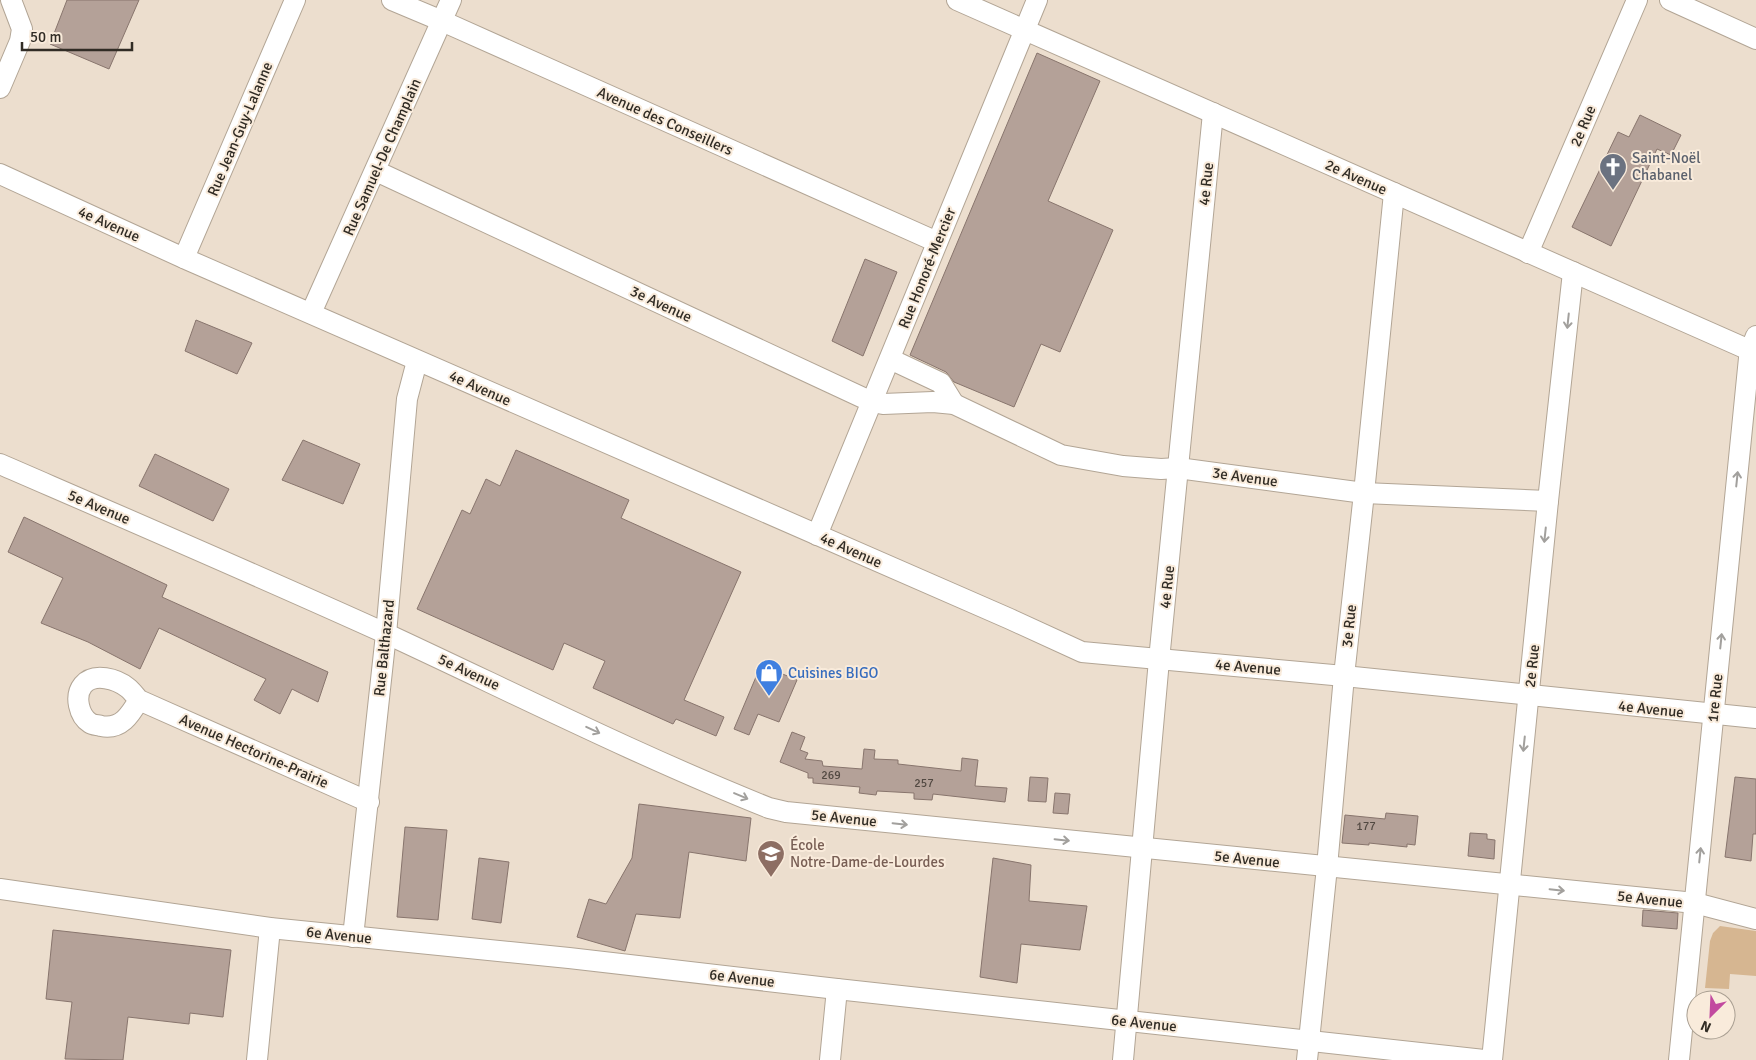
<svg xmlns="http://www.w3.org/2000/svg" width="1756" height="1060" viewBox="0 0 1756 1060" font-family="Signika,sans-serif">
	<style>
		.green { fill: #d6b691 }
		.building { fill: #b4a198; stroke: #88756d }
		.lines { fill: none; stroke-linecap: round; stroke-linejoin: round }
		.minor-casing { stroke: #b2a595; stroke-width: 22 }
		.minor { stroke: #fff; stroke-width: 20 }
		.oneway { stroke: #a2a09d }
		.labels { text-anchor: middle; stroke-width: 4; stroke-linejoin: round; paint-order: stroke }
		.number-label { font-size: 12px; fill: #524942 }
		.street-label { font-size: 15px; fill: #312c25; stroke: #f9ebdb }
		.worship-label { font-size: 15px; fill: #5b616d; stroke: #f9ebdb; text-anchor: start }
		.shop-label { font-size: 15px; fill: #366cbe; stroke: #f9ebdb; text-anchor: start }
		.education-label { font-size: 15px; fill: #785e54; stroke: #f9ebdb; text-anchor: start }
	</style>
	<rect width="100%" height="100%" fill="#ecdece"/>
	<polygon class="green" points="1720,926 1756,931 1756,976 1730,974 1729,989 1705,988 1710,941 1713,933"/>
	<g class="building">
		<polygon points="67,0 139,0 109,69 50,44"/>
		<polygon points="1037,53 1100,81 1048,201 1113,230 1060,352 1041,344 1014,407 954,382 946,372 910,355"/>
		<polygon points="1640,115 1681,135 1671,155 1657,149 1611,246 1572,227 1618,132 1629,137"/>
		<polygon points="865,259 897,272 863,356 832,341"/>
		<polygon points="196,320 252,343 237,374 185,351"/>
		<polygon points="303,440 360,464 343,504 282,480"/>
		<polygon points="516,450 629,500 621,518 741,572 684,700 724,717 716,736 676,719 673,724 593,688 605,661 564,643 553,670 417,609 462,510 470,514 486,479 500,486"/>
		<polygon points="155,454 229,489 213,521 139,486"/>
		<polygon points="24,517 167,585 162,597 328,672 318,702 292,689 280,714 254,700 266,679 159,628 140,669 88,642 41,623 63,578 8,552"/>
		<polygon points="761,665 797,680 779,722 758,714 749,735 734,729"/>
		<polygon points="792,732 805,737 800,750 808,753 805,759 822,761 823,766 862,769 864,749 875,750 874,759 898,760 898,764 961,771 962,758 978,760 975,786 1007,788 1005,802 933,794 932,800 914,799 914,793 877,791 876,795 859,793 860,787 813,783 813,778 808,778 808,773 780,762"/>
		<polygon points="1030,777 1048,778 1046,802 1028,801"/>
		<polygon points="1735,777 1756,779 1756,834 1753,834 1751,861 1725,857"/>
		<polygon points="1055,793 1070,794 1068,814 1053,813"/>
		<polygon points="639,804 751,818 746,861 689,852 680,918 636,914 625,951 577,937 589,899 606,904 632,858"/>
		<polygon points="1386,813 1418,816 1415,845 1407,844 1407,847 1369,843 1369,845 1342,843 1345,815 1385,819"/>
		<polygon points="405,827 447,830 438,920 397,917"/>
		<polygon points="1470,833 1487,834 1487,839 1495,840 1494,859 1468,856"/>
		<polygon points="479,858 509,862 501,923 472,919"/>
		<polygon points="993,858 1031,865 1029,901 1087,906 1080,950 1021,944 1017,983 980,977"/>
		<polygon points="1643,910 1678,913 1677,929 1642,926"/>
		<polygon points="53,930 231,950 223,1017 190,1013 189,1024 128,1017 123,1060 65,1059 72,1002 46,999"/>
	</g>
	<g class="lines">
		<defs>
			<g id="minor">
				<polyline points="392,0 442,21 937,242"/>
				<polyline points="957,0 1756,353"/>
				<polyline points="1670,0 1756,39"/>
				<polyline points="0,88 20,41 22,29 11,0"/>
				<polyline points="376,171 872,402 883,404 933,402 954,404 1061,455 1123,466 1161,469 1178,468 1364,493 1548,501"/>
				<polyline points="0,174 188,260 1010,619 1082,652 1344,676 1756,718"/>
				<polyline points="1528,253 1637,0"/>
				<polyline points="184,258 295,0"/>
				<polyline points="311,313 451,0"/>
				<polyline points="890,359 941,383 954,404"/>
				<path d="M0,464c129,56 259,112 387,170 127,59 252,122 382,174l17,4 909,91 61,16"/>
				<polyline points="817,535 1037,0"/>
				<path d="M139,700c-9,15 -18,30 -38,26 -3,-1 -8,-1 -11,-3 -11,-7 -16,-27 -7,-38 11,-13 34,-6 45,3 4,3 7,8 11,12l230,102"/>
				<polyline points="0,889 270,928 569,958 837,989 1484,1060"/>
				<polyline points="353,937 386,634 407,399 417,361"/>
				<polyline points="257,1060 270,928"/>
				<polyline points="830,1060 837,989"/>
				<polyline points="1123,1060 1159,660 1213,113"/>
				<polyline points="1307,1060 1327,867 1344,676 1364,493 1394,193"/>
				<polyline points="1492,1060 1548,501 1573,272"/>
				<polyline points="1679,1060 1749,358 1750,351 1756,336"/>
			</g>
		</defs>
		<use href="#minor" class="minor-casing"/>
		<use href="#minor" class="minor"/>
	</g>
	<defs><path id="oneway-shaft" d="M-6 0H5M1.5-3L5.5 0L1.5 3" fill="none" stroke-width="1.6" stroke-linecap="round" stroke-linejoin="round" transform="scale(1.25)"/></defs>
	<g class="oneway">
		<use href="#oneway-shaft" transform="translate(1568 321) rotate(96)"/>
		<use href="#oneway-shaft" transform="translate(1737 479) rotate(-84)"/>
		<use href="#oneway-shaft" transform="translate(1545 535) rotate(96)"/>
		<use href="#oneway-shaft" transform="translate(1721 641) rotate(-84)"/>
		<use href="#oneway-shaft" transform="translate(593 730) rotate(25)"/>
		<use href="#oneway-shaft" transform="translate(1524 744) rotate(96)"/>
		<use href="#oneway-shaft" transform="translate(741 796) rotate(23)"/>
		<use href="#oneway-shaft" transform="translate(900 824) rotate(6)"/>
		<use href="#oneway-shaft" transform="translate(1062 840) rotate(6)"/>
		<use href="#oneway-shaft" transform="translate(1700 855) rotate(-84)"/>
		<use href="#oneway-shaft" transform="translate(1557 890) rotate(6)"/>
	</g>
	<defs>
		<symbol id="church-pin" viewBox="-11 -11 22 30"><path d="M0 17L-7.5 6A9.5 9.5 0 1 1 7.5 6Z" fill="#6b7280" stroke="#f9ebdb"/><path d="M-1.2-6h2.4v3.5h3.3v2.4h-3.3V6h-2.4V-.1h-3.3v-2.4h3.3Z" fill="#fff"/></symbol>
		<symbol id="shop-pin" viewBox="-11 -11 22 30"><path d="M0 17L-7.5 6A9.5 9.5 0 1 1 7.5 6Z" fill="#3f7fe0" stroke="#f9ebdb"/><path d="M-5-2.5h2.3a2.7 3.5 0 0 1 5.4 0H5L5.5 6h-11ZM-1.5-2.5h3a1.5 2.3 0 0 0-3 0Z" fill="#fff"/></symbol>
		<symbol id="school-pin" viewBox="-11 -11 22 30"><path d="M0 17L-7.5 6A9.5 9.5 0 1 1 7.5 6Z" fill="#8d6e63" stroke="#f9ebdb"/><path d="M0-5L7-2L0 1L-7-2ZM-4 1L0 2.5L4 1V4Q0 6-4 4Z" fill="#fff"/></symbol>
	</defs>
	<g fill-rule="evenodd">
		<use href="#church-pin" x="1597" y="151" width="32" height="43"/>
		<use href="#shop-pin" x="753" y="657" width="32" height="43"/>
		<use href="#school-pin" x="755" y="838" width="32" height="43"/>
	</g>
	<g class="labels">
		<g class="number-label">
			<text x="831" y="779">269</text>
			<text x="924" y="787">257</text>
			<text x="1366" y="830">177</text>
		</g>
		<g class="street-label">
			<text transform="translate(665 121) rotate(24)" y="5">Avenue des Conseillers</text>
			<text transform="translate(1583 126) rotate(-67)" y="5">2e Rue</text>
			<text transform="translate(240 129) rotate(-67)" y="5">Rue Jean-Guy-Lalanne</text>
			<text transform="translate(382 157) rotate(-66)" y="5">Rue Samuel-De Champlain</text>
			<text transform="translate(1356 177) rotate(24)" y="5">2e Avenue</text>
			<text transform="translate(1206 184) rotate(-84)" y="5">4e Rue</text>
			<text transform="translate(109 224) rotate(24)" y="5">4e Avenue</text>
			<text transform="translate(927 268) rotate(-68)" y="5">Rue Honoré-Mercier</text>
			<text transform="translate(661 304) rotate(25)" y="5">3e Avenue</text>
			<text transform="translate(480 388) rotate(24)" y="5">4e Avenue</text>
			<text transform="translate(1245 477) rotate(8)" y="5">3e Avenue</text>
			<text transform="translate(99 507) rotate(23)" y="5">5e Avenue</text>
			<text transform="translate(851 550) rotate(24)" y="5">4e Avenue</text>
			<text transform="translate(1167 587) rotate(-84)" y="5">4e Rue</text>
			<text transform="translate(1349 626) rotate(-84)" y="5">3e Rue</text>
			<text transform="translate(384 648) rotate(-84)" y="5">Rue Balthazard</text>
			<text transform="translate(1532 666) rotate(-84)" y="5">2e Rue</text>
			<text transform="translate(1248 667) rotate(5)" y="5">4e Avenue</text>
			<text transform="translate(469 672) rotate(25)" y="5">5e Avenue</text>
			<text transform="translate(1715 698) rotate(-84)" y="5">1re Rue</text>
			<text transform="translate(1651 709) rotate(6)" y="5">4e Avenue</text>
			<text transform="translate(254 751) rotate(24)" y="5">Avenue Hectorine-Prairie</text>
			<text transform="translate(844 818) rotate(6)" y="5">5e Avenue</text>
			<text transform="translate(1247 859) rotate(6)" y="5">5e Avenue</text>
			<text transform="translate(1650 899) rotate(6)" y="5">5e Avenue</text>
			<text transform="translate(339 935) rotate(6)" y="5">6e Avenue</text>
			<text transform="translate(742 978) rotate(7)" y="5">6e Avenue</text>
			<text transform="translate(1144 1023) rotate(6)" y="5">6e Avenue</text>
		</g>
		<g class="worship-label">
			<text x="1632" y="163">Saint-Noël<tspan x="1632" dy="17">Chabanel</tspan></text>
		</g>
		<g class="shop-label">
			<text x="788" y="678">Cuisines BIGO</text>
		</g>
		<g class="education-label">
			<text x="790" y="850">École<tspan x="790" dy="17">Notre-Dame-de-Lourdes</tspan></text>
		</g>
	</g>
	<g transform="translate(1711 1015) rotate(204)"><circle r="24" fill="#f9ebdb" stroke="#a99f92"/>
	<path d="M0-4L9 19L0 12L-9 19Z" fill="#c24a9f"/>
	<text y="-8" font-size="14" font-weight="bold" text-anchor="middle" fill="#312c25">N</text>
	</g>
	<path d="M22 42v8h110v-8" fill="none" stroke="#312c25" stroke-width="2.5"/>
	<text x="30" y="42" font-size="15" fill="#312c25" stroke="#f9ebdb" stroke-width="4" paint-order="stroke">50 m</text>
</svg>
